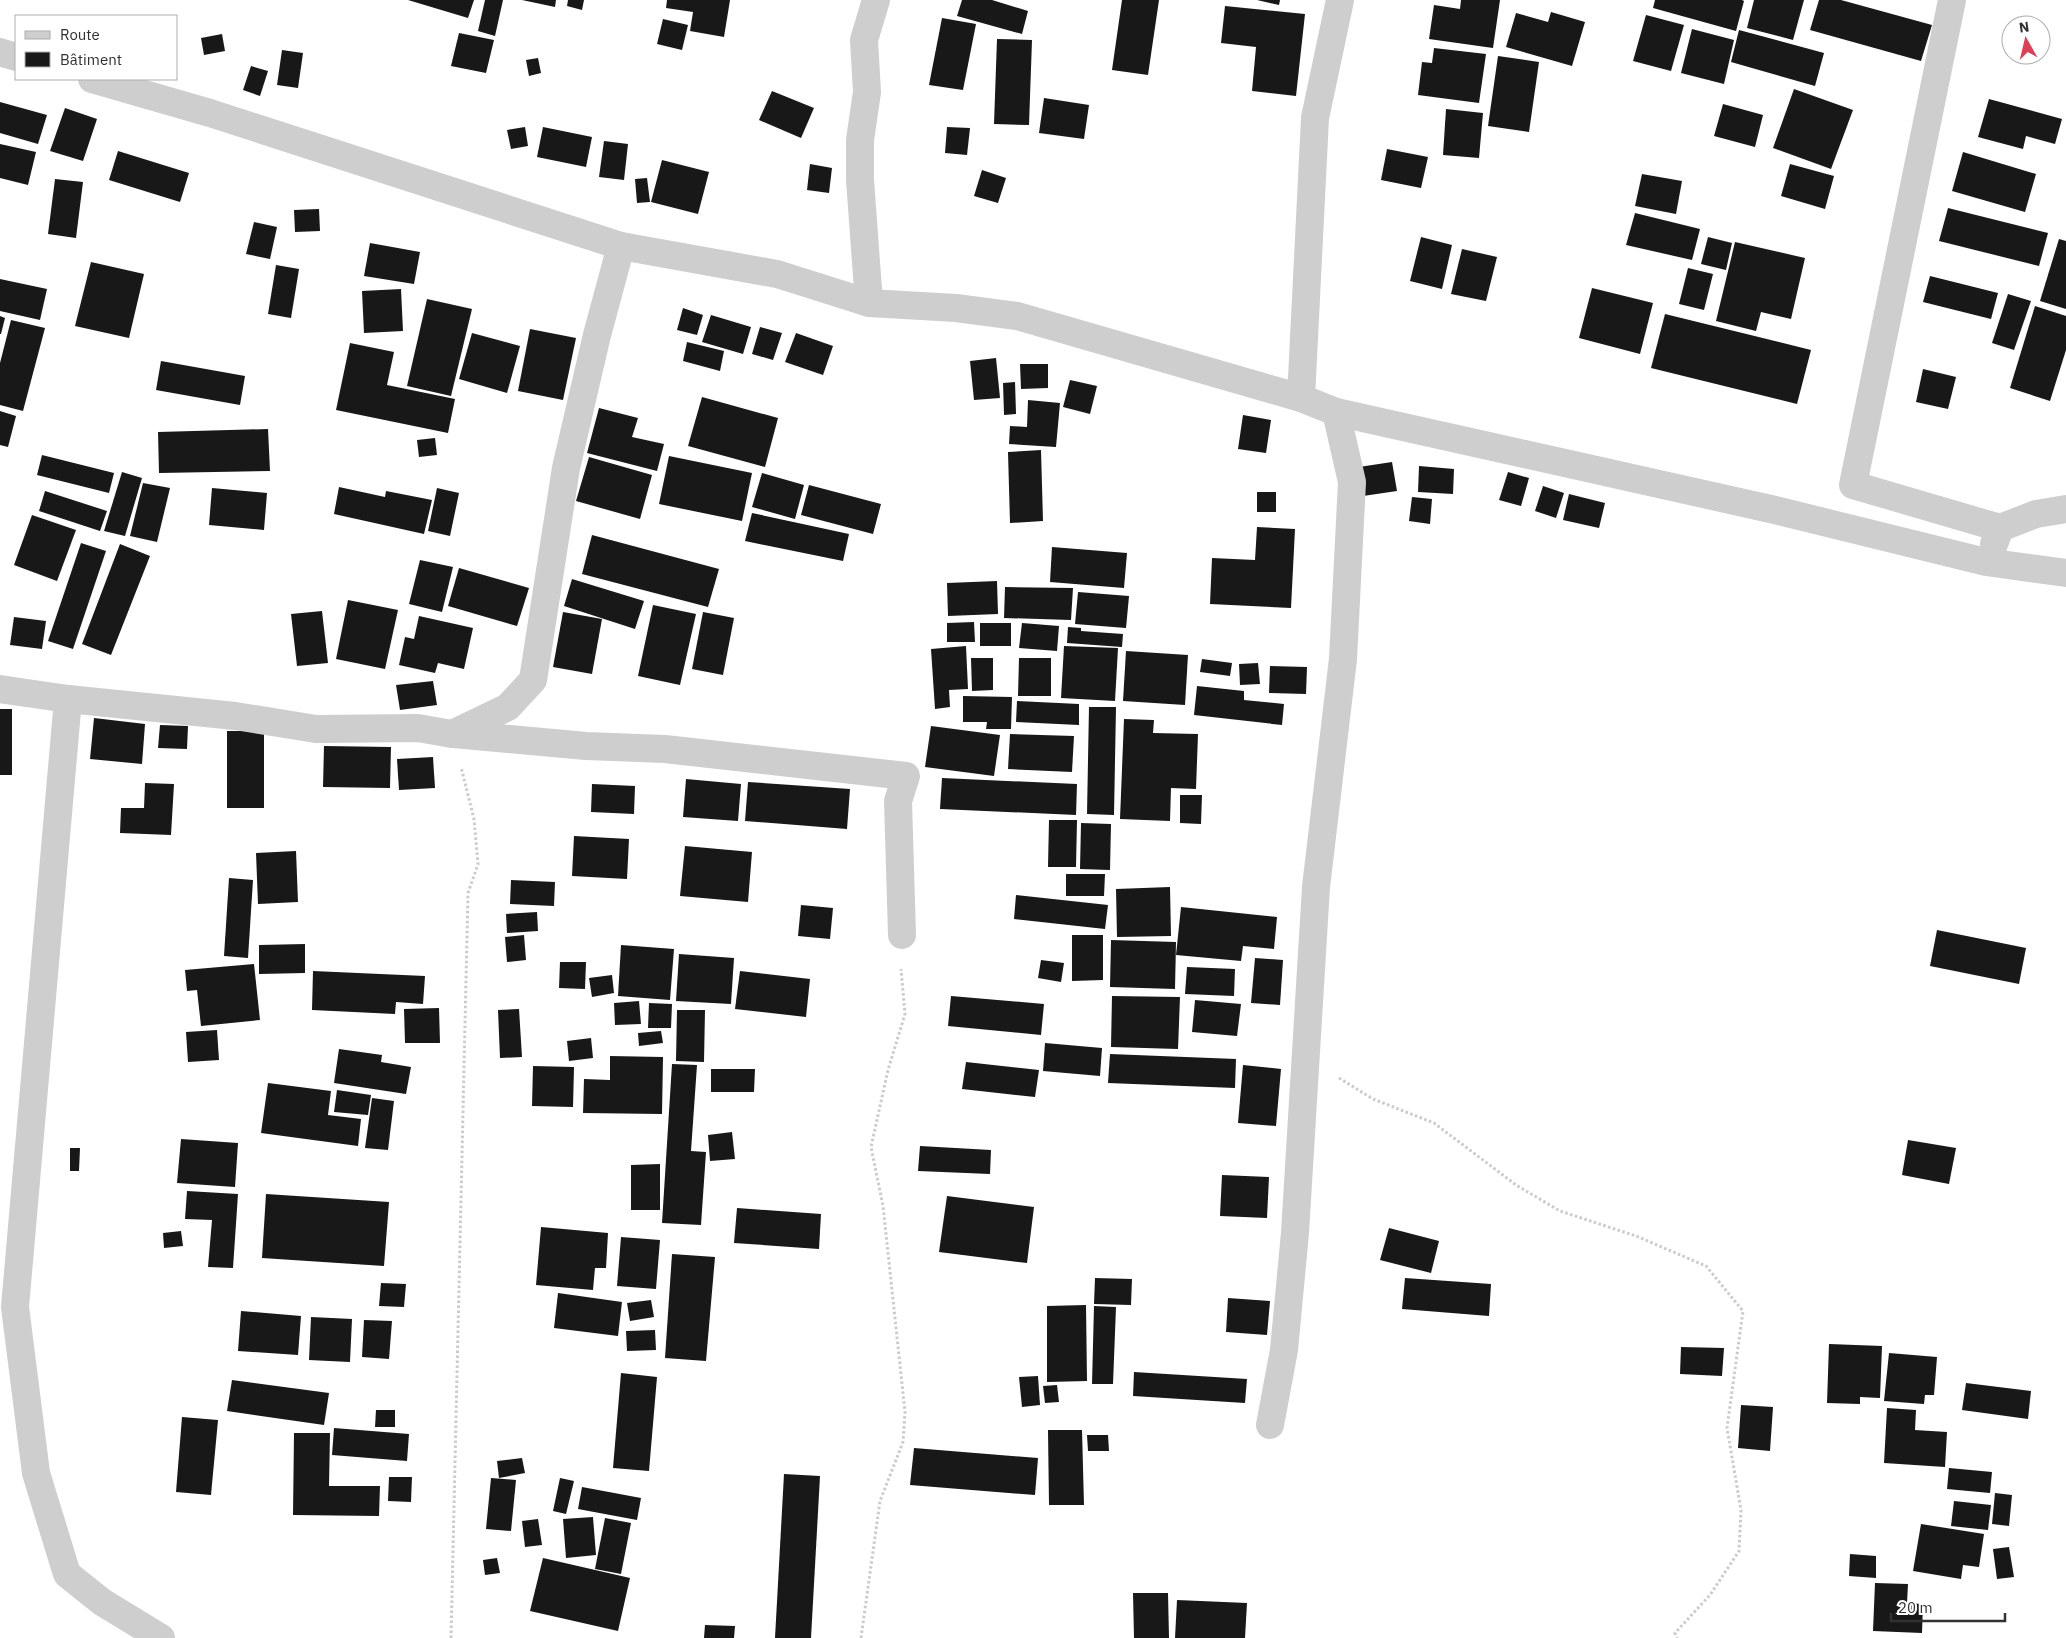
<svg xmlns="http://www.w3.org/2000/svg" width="2066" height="1638" viewBox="0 0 2066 1638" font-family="'IBM Plex Sans',sans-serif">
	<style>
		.building { fill: #181818 }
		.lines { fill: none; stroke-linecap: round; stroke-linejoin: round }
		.path { stroke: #cbcbcb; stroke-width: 3; stroke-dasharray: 2.5 2.5; stroke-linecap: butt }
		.minor { stroke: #cecece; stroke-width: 28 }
	</style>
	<rect width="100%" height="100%" fill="#fff"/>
	<g class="building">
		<polygon points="408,0 474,0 468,18"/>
		<polygon points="485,0 503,0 495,36 478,31"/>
		<polygon points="522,0 556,0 555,7"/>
		<polygon points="568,0 584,0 582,10 567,6"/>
		<polygon points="667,0 730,0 724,37 690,31 693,12 666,8"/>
		<polygon points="962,0 992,0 1028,11 1022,34 957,16"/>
		<polygon points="1122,0 1159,0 1148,75 1112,70"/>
		<polygon points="1257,0 1280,0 1279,5"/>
		<polygon points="1461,0 1500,0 1493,48 1429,39 1434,5 1460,9"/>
		<polygon points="1655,0 1742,0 1744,1 1736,31 1653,8"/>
		<polygon points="1754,0 1804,0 1793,40 1747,28"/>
		<polygon points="1819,0 1841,0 1932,25 1921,61 1810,30"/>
		<polygon points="1225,6 1305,14 1296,96 1252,91 1256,47 1221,43"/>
		<polygon points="1551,12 1585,22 1572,66 1506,47 1516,13 1548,22"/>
		<polygon points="1646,15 1684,25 1671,71 1633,61"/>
		<polygon points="942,18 976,24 963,90 929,85"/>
		<polygon points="663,19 688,25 682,50 657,44"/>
		<polygon points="1692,29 1734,40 1724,84 1681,73"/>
		<polygon points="1739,30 1824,53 1815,86 1731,62"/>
		<polygon points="459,33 494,40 486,73 451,66"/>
		<polygon points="222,34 225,51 204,55 201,38"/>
		<polygon points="997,39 1032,40 1029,125 994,124"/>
		<polygon points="1434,48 1486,54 1479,103 1418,95 1422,62 1432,63"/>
		<polygon points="282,50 303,53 298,88 277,85"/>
		<polygon points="1498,56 1539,62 1529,132 1488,126"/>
		<polygon points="538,58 541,73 529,76 526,60"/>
		<polygon points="251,66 268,71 260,96 243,90"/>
		<polygon points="1794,89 1853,110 1831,169 1773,148"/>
		<polygon points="772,91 814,108 801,138 759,120"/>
		<polygon points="1044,98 1089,105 1084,139 1039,133"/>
		<polygon points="1989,99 2062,119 2055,144 2026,136 2023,149 1978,137"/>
		<polygon points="0,102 47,115 38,144 0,133"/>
		<polygon points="1723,104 1763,115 1755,147 1714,136"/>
		<polygon points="65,108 97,119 83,161 50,151"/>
		<polygon points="1446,109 1483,113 1479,158 1443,155"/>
		<polygon points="525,127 528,146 511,149 507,130"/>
		<polygon points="543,127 592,137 586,167 537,157"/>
		<polygon points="947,127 970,128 967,155 945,153"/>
		<polygon points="604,141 628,144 624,180 599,177"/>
		<polygon points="0,144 36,152 28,185 0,178"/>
		<polygon points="1387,149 1428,157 1421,188 1381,180"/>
		<polygon points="118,151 189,173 180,202 109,180"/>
		<polygon points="1963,152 2036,174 2025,212 1952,191"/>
		<polygon points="662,160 709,172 698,214 651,202"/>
		<polygon points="810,164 832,168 829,193 807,190"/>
		<polygon points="1790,164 1834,176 1825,209 1781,196"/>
		<polygon points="982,170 1006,178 998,203 974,196"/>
		<polygon points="1642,174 1682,181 1676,214 1635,206"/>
		<polygon points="647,178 650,202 637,203 635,179"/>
		<polygon points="55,179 83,182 76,238 48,234"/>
		<polygon points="1948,208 2048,233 2039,266 1939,241"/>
		<polygon points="319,209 320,231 295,232 294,210"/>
		<polygon points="1635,213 1700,229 1692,260 1626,245"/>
		<polygon points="254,222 277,227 270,259 246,254"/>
		<polygon points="1421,237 1452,245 1442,289 1410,281"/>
		<polygon points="1708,237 1732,243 1726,270 1701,264"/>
		<polygon points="2059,239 2066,241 2066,309 2040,301"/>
		<polygon points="1735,242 1805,258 1791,319 1761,312 1756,331 1716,321"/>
		<polygon points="370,243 420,252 414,284 364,276"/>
		<polygon points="1462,249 1497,257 1486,301 1451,294"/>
		<polygon points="91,262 144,274 129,338 75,326"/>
		<polygon points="276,265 299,269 291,318 268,314"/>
		<polygon points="1688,268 1713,274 1704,310 1679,304"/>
		<polygon points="1930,276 1998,293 1991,319 1923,302"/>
		<polygon points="0,279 47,289 40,320 0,311"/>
		<polygon points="1592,288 1653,303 1640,354 1579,338"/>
		<polygon points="401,289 403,331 364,333 362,291"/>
		<polygon points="2008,294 2031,301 2014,350 1992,343"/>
		<polygon points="427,299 472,309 451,396 407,386"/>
		<polygon points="2035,306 2066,316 2066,350 2050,401 2010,388"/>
		<polygon points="683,308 703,315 697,335 677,330"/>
		<polygon points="1665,314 1811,350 1797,404 1651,368"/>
		<polygon points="711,315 751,327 743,354 702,342"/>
		<polygon points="0,316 5,318 1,334 0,334"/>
		<polygon points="11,320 45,328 23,411 0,405 0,363"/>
		<polygon points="760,327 782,333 773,360 752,354"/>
		<polygon points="530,329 576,338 563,400 518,391"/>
		<polygon points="472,333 520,346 507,393 459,379"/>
		<polygon points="796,333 833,346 823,375 785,362"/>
		<polygon points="687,342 724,351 720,371 683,361"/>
		<polygon points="350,343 394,352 387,385 455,399 448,433 336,410"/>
		<polygon points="996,358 1000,398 974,400 970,361"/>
		<polygon points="161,361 245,376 240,405 156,390"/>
		<polygon points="1020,364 1048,364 1048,388 1021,389"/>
		<polygon points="1923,369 1956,377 1948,409 1916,402"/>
		<polygon points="1070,380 1097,386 1090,414 1063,407"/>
		<polygon points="1015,382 1016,414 1004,415 1003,383"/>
		<polygon points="702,397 778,418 765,467 688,446"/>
		<polygon points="1028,400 1060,403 1056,447 1009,444 1010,426 1027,427"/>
		<polygon points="599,408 638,418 632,437 664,444 657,471 587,453"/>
		<polygon points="0,411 16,416 8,447 0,445"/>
		<polygon points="1243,415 1271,420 1266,453 1238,449"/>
		<polygon points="268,429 270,471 159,473 158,432"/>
		<polygon points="435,438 437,455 419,457 417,440"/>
		<polygon points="1041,450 1043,521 1010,523 1008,452"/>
		<polygon points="42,455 114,473 109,493 37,475"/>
		<polygon points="669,456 752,473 742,521 659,504"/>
		<polygon points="589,457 652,475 640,519 576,501"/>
		<polygon points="1392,462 1397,491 1363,496 1359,467"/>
		<polygon points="1419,466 1454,469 1453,494 1418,492"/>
		<polygon points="122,472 142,478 125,536 104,531"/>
		<polygon points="1508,472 1529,478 1521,506 1499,500"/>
		<polygon points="762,473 804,485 795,519 752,507"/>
		<polygon points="143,483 170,488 157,542 130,536"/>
		<polygon points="809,485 881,504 873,534 801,515"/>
		<polygon points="1543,486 1564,493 1556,518 1535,511"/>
		<polygon points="339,487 385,497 386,491 432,500 424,534 334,514"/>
		<polygon points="212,488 267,493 264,530 209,525"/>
		<polygon points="437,488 459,493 450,536 428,531"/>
		<polygon points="45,491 107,511 100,531 39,511"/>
		<rect x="1257" y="492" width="19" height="20"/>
		<polygon points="1569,494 1605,503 1599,528 1563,520"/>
		<polygon points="1412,497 1432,499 1430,524 1409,521"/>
		<polygon points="752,513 849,534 843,561 745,541"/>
		<polygon points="32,515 76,530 57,581 14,565"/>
		<polygon points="1257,527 1295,529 1291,608 1210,604 1212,558 1255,560"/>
		<polygon points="592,535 719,569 708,607 582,574"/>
		<polygon points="81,543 106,551 73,649 48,641"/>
		<polygon points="120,544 150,556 111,655 82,644"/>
		<polygon points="1052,547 1127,553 1124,588 1050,582"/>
		<polygon points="420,560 453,567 442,612 409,604"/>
		<polygon points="459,568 529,588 517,626 448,606"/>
		<polygon points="572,579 644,601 635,629 564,606"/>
		<polygon points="997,581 998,614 948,616 947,583"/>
		<polygon points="1005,587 1073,588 1071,620 1004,618"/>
		<polygon points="1078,592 1129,596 1126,628 1075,624"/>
		<polygon points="348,600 398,610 385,669 336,659"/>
		<polygon points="653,605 696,614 680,685 638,676"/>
		<polygon points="322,611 328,663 297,666 291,614"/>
		<polygon points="563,612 602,619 592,674 553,667"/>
		<polygon points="703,612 734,618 723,675 692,669"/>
		<polygon points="419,616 473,628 464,669 438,663 435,673 399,665 405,637 414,639"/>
		<polygon points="14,617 46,621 42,649 10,645"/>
		<polygon points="974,622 975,642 947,642 947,623"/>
		<rect x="980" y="623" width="31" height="23"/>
		<polygon points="1022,623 1059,626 1057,651 1019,648"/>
		<polygon points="1068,627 1081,628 1081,631 1123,634 1122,647 1067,643"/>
		<polygon points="966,646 968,689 949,690 950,707 935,709 931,649"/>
		<polygon points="1064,646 1118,648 1115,701 1061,698"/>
		<polygon points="1126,651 1188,655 1185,705 1123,701"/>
		<polygon points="971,658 993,658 993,690 972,691"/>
		<polygon points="1019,658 1051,658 1051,696 1018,696"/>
		<polygon points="1202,659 1232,663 1230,676 1200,672"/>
		<polygon points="1258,663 1260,684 1240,685 1239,664"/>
		<polygon points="1270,666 1307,667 1306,694 1269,693"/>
		<polygon points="433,681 437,705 400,710 396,685"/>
		<polygon points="1197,686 1244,691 1244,700 1284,704 1282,725 1194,715"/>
		<polygon points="963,696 1012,697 1011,729 986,729 987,722 963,722"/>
		<polygon points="1017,701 1079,704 1079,725 1016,722"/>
		<polygon points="1089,707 1116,707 1114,815 1087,814"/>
		<rect x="0" y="709" width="12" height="66"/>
		<polygon points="94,718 145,724 142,764 90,759"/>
		<polygon points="1124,719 1154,720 1153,733 1198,734 1196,789 1171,788 1170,821 1120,819"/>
		<polygon points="160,725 188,726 187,749 158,748"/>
		<polygon points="931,726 1000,735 994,776 925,767"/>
		<rect x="227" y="731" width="37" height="77"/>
		<polygon points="1010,734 1074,736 1072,772 1008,769"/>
		<polygon points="324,746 391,747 390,788 323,787"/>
		<polygon points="433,757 435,788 399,790 397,759"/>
		<polygon points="942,778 1077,784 1076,815 940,809"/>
		<polygon points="686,779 741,784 738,821 683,817"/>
		<polygon points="748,782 850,789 847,829 745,821"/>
		<polygon points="145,783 174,784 171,835 120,833 121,808 144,808"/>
		<polygon points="592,784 635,786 634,814 591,812"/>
		<polygon points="1180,795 1202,795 1201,824 1180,823"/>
		<polygon points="1049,820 1077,820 1076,867 1048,867"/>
		<polygon points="1081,823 1111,824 1110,870 1080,869"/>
		<polygon points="574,836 629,839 627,879 572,876"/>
		<polygon points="685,846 752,852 748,902 680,896"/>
		<polygon points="296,851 298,902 258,904 256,853"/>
		<polygon points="1066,874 1105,874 1104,896 1066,896"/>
		<polygon points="229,878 253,880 248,958 224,956"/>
		<polygon points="511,880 555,882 554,906 510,904"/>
		<polygon points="1170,887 1171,936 1117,937 1116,889"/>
		<polygon points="1016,895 1108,905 1105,929 1014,919"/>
		<polygon points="801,905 833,908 830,939 798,936"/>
		<polygon points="1181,907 1277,917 1274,949 1243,946 1241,961 1176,955"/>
		<polygon points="537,912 538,931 507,933 506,914"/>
		<polygon points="1937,930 2026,948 2019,984 1930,966"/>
		<polygon points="524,935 526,960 507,962 505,937"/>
		<polygon points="1072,935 1103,935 1103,980 1072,981"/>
		<polygon points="1111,940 1176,942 1175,989 1110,987"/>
		<polygon points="305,944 305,973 259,974 259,945"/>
		<polygon points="621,945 674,949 670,1000 618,996"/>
		<polygon points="679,954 734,958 731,1004 676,1001"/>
		<polygon points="1255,958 1283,960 1280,1005 1251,1003"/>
		<polygon points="1041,960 1064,963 1061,982 1038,978"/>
		<polygon points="560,962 586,962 585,989 559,988"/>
		<polygon points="254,964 260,1020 201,1026 197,990 187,991 185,970"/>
		<polygon points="1187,967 1235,969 1234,996 1185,994"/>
		<polygon points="313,971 425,976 423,1004 396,1002 395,1014 312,1010"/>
		<polygon points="740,971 810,979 806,1017 735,1009"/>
		<polygon points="612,975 614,993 592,997 589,978"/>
		<polygon points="951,996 1044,1004 1041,1035 948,1026"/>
		<polygon points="1112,996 1180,997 1178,1049 1111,1047"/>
		<polygon points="1195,1000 1241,1004 1237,1036 1192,1032"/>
		<polygon points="639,1001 641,1024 615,1025 614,1003"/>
		<polygon points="649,1003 672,1004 671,1028 648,1028"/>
		<polygon points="439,1008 440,1043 405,1043 404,1009"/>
		<polygon points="519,1009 522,1057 500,1058 498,1010"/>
		<polygon points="677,1010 705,1010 704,1062 676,1061"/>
		<polygon points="217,1030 219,1060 188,1062 186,1032"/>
		<polygon points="661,1031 663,1043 639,1046 638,1033"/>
		<polygon points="591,1038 593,1058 569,1061 567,1041"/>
		<polygon points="1045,1043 1102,1048 1100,1076 1043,1071"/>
		<polygon points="339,1049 382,1055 381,1062 411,1067 406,1094 334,1083"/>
		<polygon points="1110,1054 1236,1059 1235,1088 1108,1083"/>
		<polygon points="610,1056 663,1057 662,1114 583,1113 584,1079 610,1080"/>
		<polygon points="966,1062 1039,1070 1035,1097 962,1089"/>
		<polygon points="672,1064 697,1065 691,1151 706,1152 701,1225 662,1223"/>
		<polygon points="1243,1065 1281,1069 1276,1126 1238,1123"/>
		<polygon points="533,1066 574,1067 573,1107 532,1106"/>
		<polygon points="711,1069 755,1069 754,1092 711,1092"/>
		<polygon points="268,1083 331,1091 328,1115 361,1119 358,1146 261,1133"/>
		<polygon points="337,1090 371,1095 368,1115 334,1112"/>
		<polygon points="372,1098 394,1101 388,1150 365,1148"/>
		<polygon points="732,1132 735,1159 710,1161 708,1135"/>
		<polygon points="181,1139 238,1143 235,1187 177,1183"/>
		<polygon points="1908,1140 1956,1148 1949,1184 1902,1175"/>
		<polygon points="920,1146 991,1150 990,1174 918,1171"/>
		<polygon points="70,1148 80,1148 79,1171 70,1171"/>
		<polygon points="660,1164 660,1210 631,1210 631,1165"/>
		<polygon points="1222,1175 1269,1177 1267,1218 1220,1216"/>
		<polygon points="187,1191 238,1194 233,1268 208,1267 212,1220 185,1219"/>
		<polygon points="266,1194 389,1202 384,1266 262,1258"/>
		<polygon points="947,1196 1034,1207 1027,1263 939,1252"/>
		<polygon points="737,1208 821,1214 819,1249 734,1243"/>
		<polygon points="541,1227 608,1233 606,1268 595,1268 593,1290 536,1285"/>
		<polygon points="1389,1228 1439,1241 1431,1273 1380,1260"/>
		<polygon points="181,1231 183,1246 164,1248 163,1233"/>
		<polygon points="621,1237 660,1240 656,1289 617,1286"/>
		<polygon points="672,1254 715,1257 706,1361 665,1358"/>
		<polygon points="1095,1278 1132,1279 1131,1305 1094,1304"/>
		<polygon points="1405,1278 1491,1284 1489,1316 1402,1309"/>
		<polygon points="381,1283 406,1284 404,1307 379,1306"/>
		<polygon points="558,1293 622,1302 618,1336 554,1328"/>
		<polygon points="1228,1298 1270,1301 1267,1335 1226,1332"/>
		<polygon points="651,1300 654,1317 630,1321 627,1303"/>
		<polygon points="1086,1305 1087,1381 1047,1382 1047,1306"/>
		<polygon points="1094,1306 1116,1307 1113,1384 1092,1384"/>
		<polygon points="241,1311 301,1316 298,1355 238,1351"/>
		<polygon points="311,1317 352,1319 350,1362 309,1360"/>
		<polygon points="364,1320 392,1321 389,1359 362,1357"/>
		<polygon points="655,1330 656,1350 627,1351 626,1331"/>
		<polygon points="1829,1344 1882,1346 1880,1398 1860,1397 1860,1404 1827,1403"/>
		<polygon points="1681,1347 1724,1348 1722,1376 1680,1374"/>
		<polygon points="1889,1353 1937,1357 1934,1395 1925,1395 1924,1404 1884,1401"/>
		<polygon points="1134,1372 1247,1379 1245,1403 1133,1396"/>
		<polygon points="621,1373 657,1377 649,1471 613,1468"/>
		<polygon points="1038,1376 1040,1405 1022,1407 1019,1377"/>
		<polygon points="232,1380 329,1393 324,1425 227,1411"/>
		<polygon points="1966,1383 2031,1391 2028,1419 1962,1410"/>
		<polygon points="1057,1385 1059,1402 1045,1403 1043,1386"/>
		<polygon points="1741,1405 1773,1407 1770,1451 1738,1448"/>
		<polygon points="1887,1408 1916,1410 1915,1430 1947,1432 1945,1467 1884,1463"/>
		<polygon points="376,1410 395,1410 395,1427 375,1427"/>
		<polygon points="182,1417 218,1420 211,1495 176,1492"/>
		<polygon points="334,1428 409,1434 407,1461 332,1455"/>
		<polygon points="1048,1430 1082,1430 1084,1505 1049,1505"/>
		<polygon points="294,1433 330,1433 329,1486 380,1486 379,1516 293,1515"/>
		<polygon points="1087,1435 1108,1435 1109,1451 1088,1451"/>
		<polygon points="914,1448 1038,1458 1035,1495 910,1485"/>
		<polygon points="522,1458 525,1473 499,1478 497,1461"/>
		<polygon points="1949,1468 1992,1472 1990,1493 1947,1489"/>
		<polygon points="784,1474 820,1476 811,1638 775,1638"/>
		<polygon points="389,1477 412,1477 411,1502 388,1501"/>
		<polygon points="491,1478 516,1480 511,1531 486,1529"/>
		<polygon points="560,1478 574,1481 566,1514 553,1511"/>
		<polygon points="582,1487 641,1498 637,1520 578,1509"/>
		<polygon points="1995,1493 2012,1495 2009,1526 1992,1524"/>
		<polygon points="1954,1501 1991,1505 1988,1530 1951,1526"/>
		<polygon points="593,1517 596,1555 566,1558 563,1519"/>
		<polygon points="605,1518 631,1523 621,1574 595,1569"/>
		<polygon points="538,1519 542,1545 525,1547 522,1521"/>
		<polygon points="1921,1524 1984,1534 1979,1567 1963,1565 1961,1579 1913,1571"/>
		<polygon points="2009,1547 2014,1577 1997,1579 1993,1549"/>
		<polygon points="1850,1554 1876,1556 1876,1578 1849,1576"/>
		<polygon points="497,1558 500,1573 485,1575 483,1560"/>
		<polygon points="543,1558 630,1578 618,1631 530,1611"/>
		<polygon points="1875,1583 1908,1584 1907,1603 1923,1604 1922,1633 1873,1631"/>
		<polygon points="1133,1593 1168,1593 1169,1638 1134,1638"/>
		<polygon points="1177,1600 1247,1603 1245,1638 1175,1638"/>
		<polygon points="705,1625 735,1626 734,1638 704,1638"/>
	</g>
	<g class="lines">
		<g class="path">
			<polyline points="1339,1078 1373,1099 1434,1123 1516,1185 1560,1211 1636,1236 1706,1266 1743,1311 1727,1428 1741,1510 1739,1551 1710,1595 1675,1633 1677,1638"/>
			<polyline points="451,1638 468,893 478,864 474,819 461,767"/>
			<polyline points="861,1638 880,1501 903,1442 905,1412 883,1206 871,1147 888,1070 905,1014 901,969"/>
		</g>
		<g class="minor">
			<polyline points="1952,0 1853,485 2000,528"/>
			<polyline points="0,52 16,57"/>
			<polyline points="92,79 210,113 621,246 777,274 869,303 956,308 1017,316 1301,398 1336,412 1775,510 1986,562 2066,573"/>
			<polyline points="869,303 860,180 860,140 867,92 864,40 876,0"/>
			<polyline points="1301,398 1315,118 1340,0"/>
			<polyline points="1994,544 2000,528 2036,514 2066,509"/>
			<polyline points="0,689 68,699 235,716 316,729 418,728 452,734 508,707 533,680 566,468 597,335 621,246"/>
			<polyline points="68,699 15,1307 36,1473 67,1574 102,1602 161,1638"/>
			<polyline points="454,734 586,746 665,749 906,776 898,801 902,935"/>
			<polyline points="1270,1425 1284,1350 1295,1233 1316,887 1343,659 1352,482 1336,412"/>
		</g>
	</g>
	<rect x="15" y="15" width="162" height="65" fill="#ffffff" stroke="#adadad"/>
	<rect x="25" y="31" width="25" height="8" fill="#cecece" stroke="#adadad"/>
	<text x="60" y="40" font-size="15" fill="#313131">Route</text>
	<rect x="25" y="52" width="25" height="15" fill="#181818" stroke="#adadad"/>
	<text x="60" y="65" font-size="15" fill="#313131">Bâtiment</text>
	<g transform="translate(2026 40) rotate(352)"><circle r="24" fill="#ffffff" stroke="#adadad"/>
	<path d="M0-4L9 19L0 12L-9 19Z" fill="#dd3f54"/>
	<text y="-8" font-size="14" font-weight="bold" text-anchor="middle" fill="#313131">N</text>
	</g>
	<path d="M1891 1613v8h114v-8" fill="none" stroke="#313131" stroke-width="2.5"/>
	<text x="1898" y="1613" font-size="15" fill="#313131" stroke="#ffffff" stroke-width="4" paint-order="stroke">20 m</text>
</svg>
